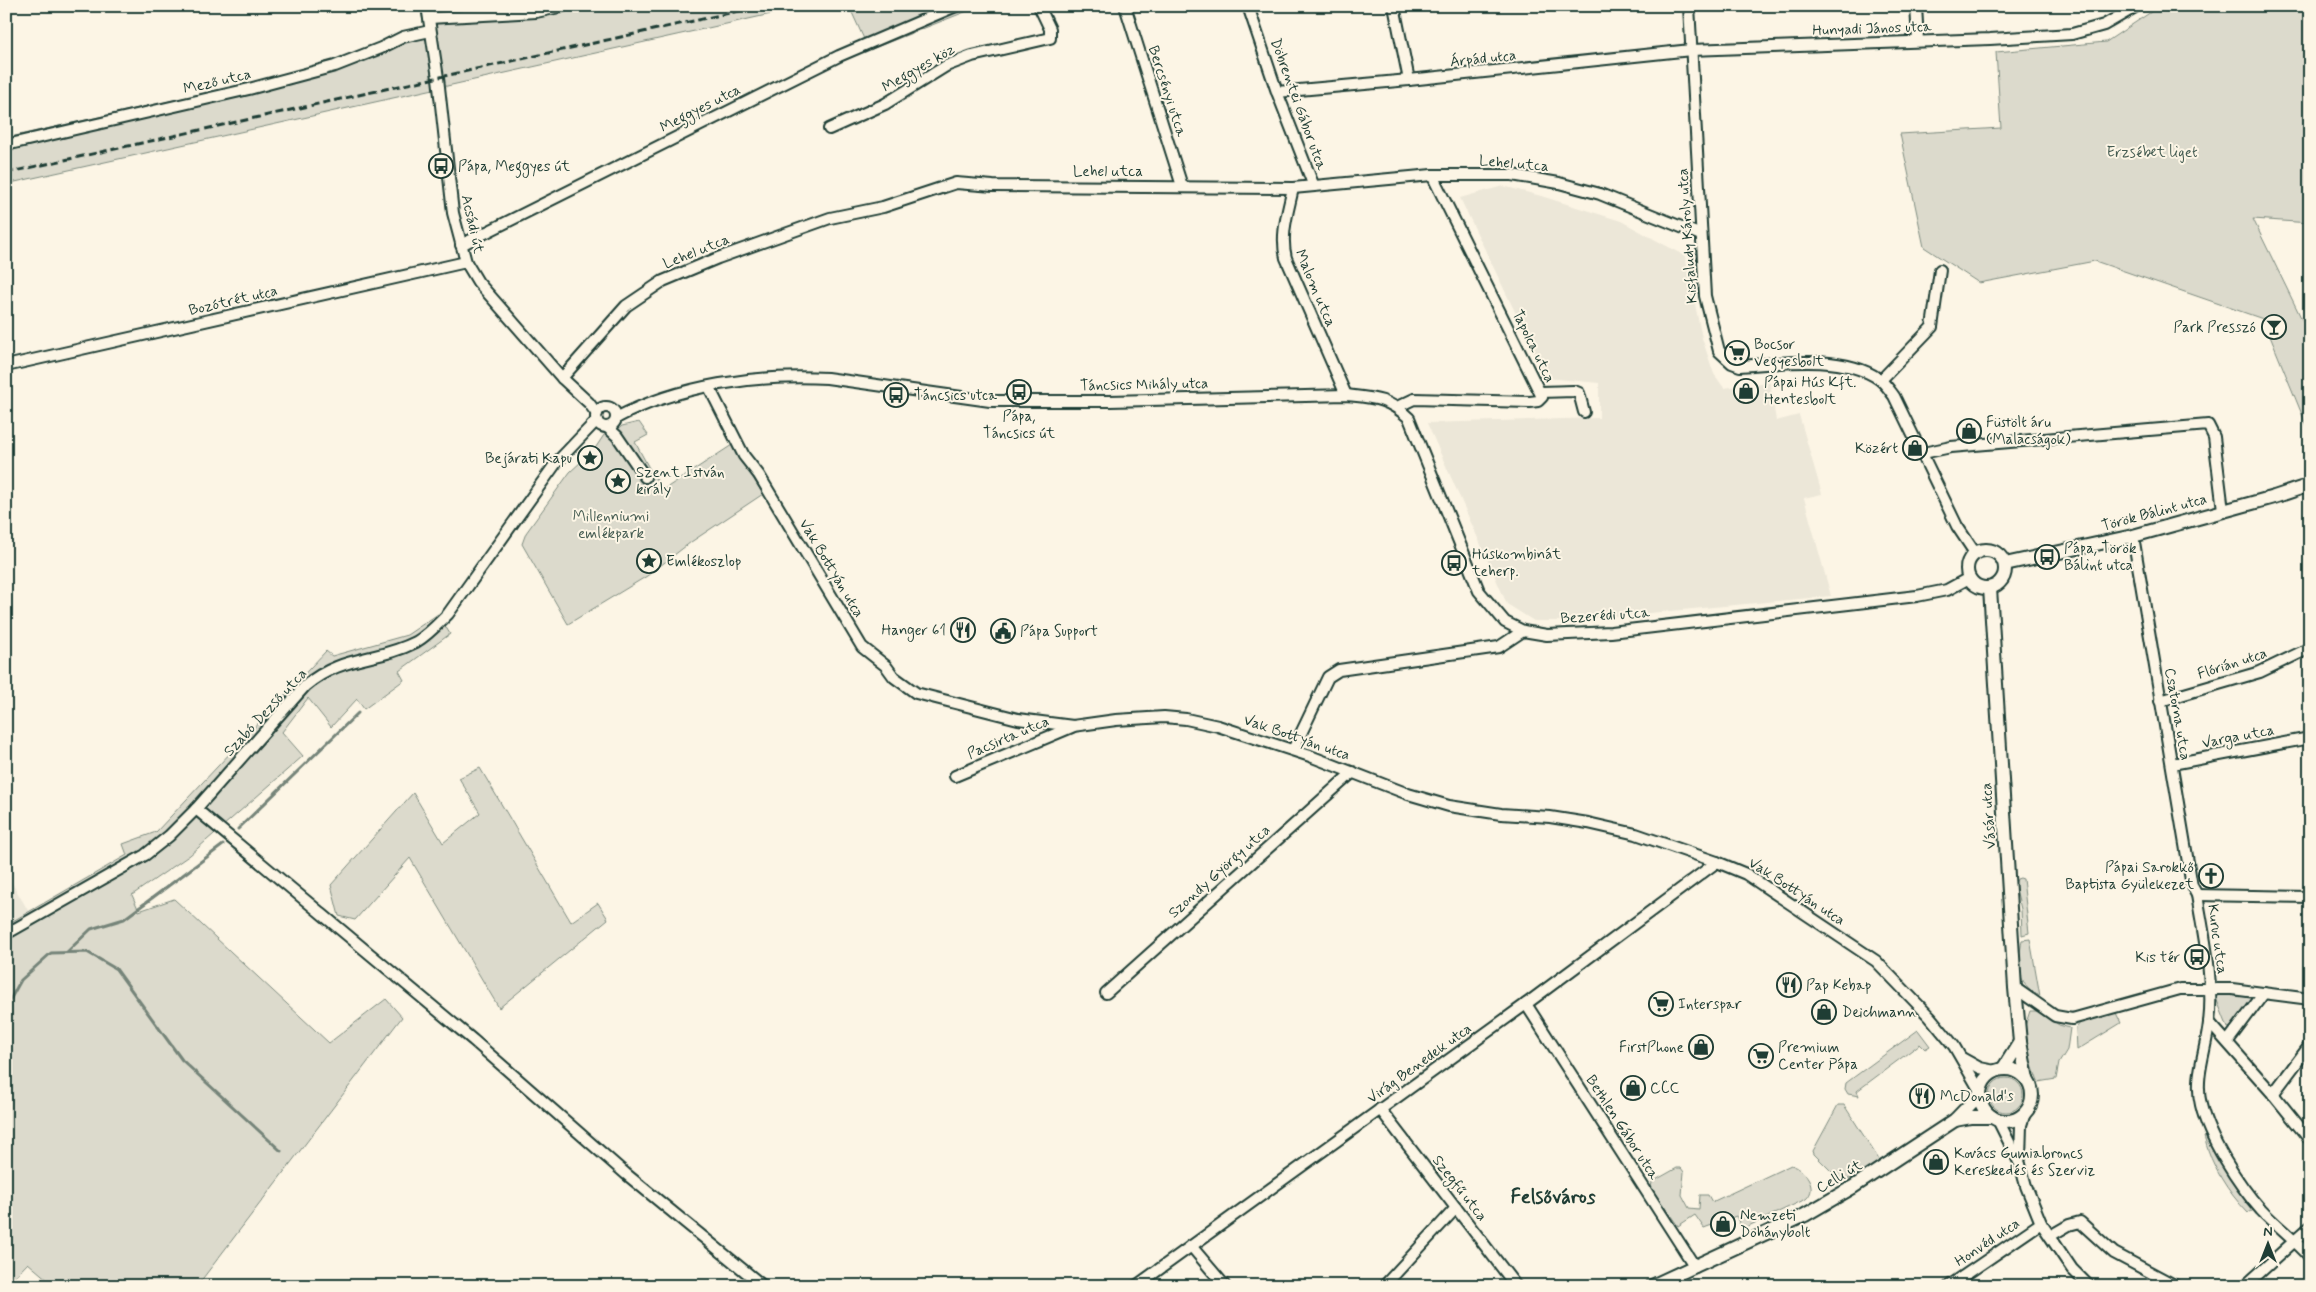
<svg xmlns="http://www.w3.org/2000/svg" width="2316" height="1292" viewBox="0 0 2316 1292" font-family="Mynerve,sans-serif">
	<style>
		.built { fill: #ece7d8 }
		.green { fill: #dcdacc; stroke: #7e8c80 }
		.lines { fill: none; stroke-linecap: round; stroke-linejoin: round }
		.stream { stroke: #758479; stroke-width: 3 }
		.minor-casing { stroke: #1f3d34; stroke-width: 14 }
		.tertiary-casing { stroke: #1f3d34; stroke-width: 16 }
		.minor { stroke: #fcf5e5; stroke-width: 10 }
		.tertiary { stroke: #fcf5e5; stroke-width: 12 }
		.rail { stroke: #1f3d34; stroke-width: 3; stroke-dasharray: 8 4; stroke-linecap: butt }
		.labels { text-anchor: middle; stroke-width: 4; stroke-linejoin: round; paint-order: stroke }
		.street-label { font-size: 15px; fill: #1f3d34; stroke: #fcf5e5 }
		.park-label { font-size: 15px; fill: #455c52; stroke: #fcf5e5 }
		.poi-label { font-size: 15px; fill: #1f3d34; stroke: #fcf5e5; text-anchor: start }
		.district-label { font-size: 20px; font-weight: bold; fill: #1f3d34; stroke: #fcf5e5 }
	</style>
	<rect width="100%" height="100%" fill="#fcf5e5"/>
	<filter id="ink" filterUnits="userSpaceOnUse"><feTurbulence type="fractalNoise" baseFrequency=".02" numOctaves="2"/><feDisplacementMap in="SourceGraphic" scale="10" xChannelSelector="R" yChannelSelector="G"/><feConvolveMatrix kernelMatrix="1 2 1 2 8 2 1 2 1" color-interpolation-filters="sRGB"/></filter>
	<g filter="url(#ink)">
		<g class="built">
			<polygon points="1503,186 1541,196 1621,221 1685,256 1702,338 1714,374 1724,388 1770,382 1776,421 1799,415 1822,494 1804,498 1831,596 1564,621 1534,621 1507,604 1427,423 1599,418 1599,383 1547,378 1460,198"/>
			<polygon points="6,873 29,912 6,925"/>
		</g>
		<g class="green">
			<polygon points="420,6 807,6 6,184 6,138 329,65 424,27"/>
			<polygon points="849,6 980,6 869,50"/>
			<polygon points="2160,6 2310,6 2310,223 2253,219 2310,336 2310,434 2263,319 2095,261 1979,283 1924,247 1900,134 2001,128 1996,52 2106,42"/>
			<polygon points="639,422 648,435 635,442 649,468 663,490 732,445 763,494 691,542 647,576 568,624 522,544 526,533 570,472 594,450 604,435 615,432 622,426"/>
			<polygon points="438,614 450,634 399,671 404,680 364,709 357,699 331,727 308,698 282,732 303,756 190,855 132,895 139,911 174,899 329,1043 386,999 402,1017 197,1286 55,1286 28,1263 6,1286 6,925 127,855 123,844 156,832 326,651 332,656 407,635"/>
			<polygon points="480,768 571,922 598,903 608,919 499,1008 410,858 355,920 339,916 331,885 413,793 443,843 480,813 459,778"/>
			<polygon points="2020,878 2023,879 2029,933 2022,935 2021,909 2015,885 2017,879"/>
			<path d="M2030,939l10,57c-26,-13 -22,-31 -18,-56z"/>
			<polygon points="2219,992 2252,996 2254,998 2233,1026 2228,1028 2216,998"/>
			<polygon points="2030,1011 2039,1011 2059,1025 2070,1028 2067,1050 2059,1063 2056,1079 2038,1082 2030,1059 2025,1026"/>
			<polygon points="2115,1011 2121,1023 2077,1050 2076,1028 2081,1022"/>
			<polygon points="1918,1030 1930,1046 1925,1049 1920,1044 1857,1091 1859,1096 1848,1094 1845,1089 1846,1083"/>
			<circle cx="2006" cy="1095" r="17"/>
			<polygon points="1838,1105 1844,1105 1878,1158 1879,1163 1850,1179 1837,1177 1814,1154 1813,1151"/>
			<path d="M2208,1136l26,46 20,28 -6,3c-21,-22 -36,-46 -44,-76z"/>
			<path d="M1791,1165c14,4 28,22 15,34l-64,30 -6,-13 -32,12 -9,-13 -17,11 -27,-38 1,-6 25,-14h4l3,4 -2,23 7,13 10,1 1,-14h8l4,7z"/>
		</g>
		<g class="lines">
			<g class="stream">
				<polyline points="238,829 358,713"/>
				<polyline points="67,952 91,929 124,919 223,845"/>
				<polyline points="6,1007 21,980 51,953 87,952 116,969 182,1060 281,1151"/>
			</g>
			<defs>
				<g id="minor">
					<polyline points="427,6 438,78 453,213 466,262 478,282 562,378 589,403 597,414"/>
					<polyline points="1125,6 1182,186"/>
					<polyline points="1248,6 1277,92 1313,184"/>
					<polyline points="1394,6 1409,80"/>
					<path d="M1689,6l16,290 14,55 13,12 8,3c41,-3 103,-12 139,13 6,4 11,12 15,17l63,130 18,27"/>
					<polyline points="1916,6 1918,41"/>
					<polyline points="429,18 536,12 564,6"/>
					<polyline points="1277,92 1409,80 1691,50 1990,39 2072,34 2104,25 2137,6"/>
					<polyline points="829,129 885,104 946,66 972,56 1050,38 1050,29 1039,6"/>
					<polyline points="6,145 249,89 335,66 381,48 403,37 430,31"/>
					<path d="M1293,188c-5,24 -13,46 -7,70l60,137"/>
					<polyline points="461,245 839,56 956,6"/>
					<polyline points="6,366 466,262"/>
					<polyline points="562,378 626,306 663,281 718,258 830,218 883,207 956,183 993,186 1293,188 1432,175 1512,175 1559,183 1600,194 1701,235"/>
					<polyline points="1881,380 1932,327 1940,270"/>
					<polyline points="709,387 744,456 759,475 862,647 886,666 894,677 916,693 1018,719 1073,726 1116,720 1164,717 1186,719 1218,726 1310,756 1408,794 1449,806 1501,814 1550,817 1588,823 1636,834 1717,862 1746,874 1876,961 1930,1017 1954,1046 1980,1091"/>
					<polyline points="1541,392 1574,391 1579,393 1584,412"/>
					<polyline points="1397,407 1414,399 1530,402 1538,401 1542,397 1432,175"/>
					<circle cx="606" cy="417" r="10"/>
					<path d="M616,418c63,-33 141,-44 211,-40l163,23h120l236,-6c28,3 42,3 63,23l70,173 26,31 18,9 24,4 64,-3 306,-36 30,-6 22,-12"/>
					<polyline points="607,427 617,436 645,477"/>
					<polyline points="1923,453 1951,447 2208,425 2214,437 2223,510"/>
					<path d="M2133,536l59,350 5,9c7,42 17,86 12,128 -3,28 -15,54 -8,82 8,34 37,79 60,105 15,16 34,30 49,47"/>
					<polyline points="2160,701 2260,672 2310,648"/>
					<polyline points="1293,750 1328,677 1339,670 1499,647 1523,631"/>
					<polyline points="2172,764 2310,738"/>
					<polyline points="955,776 1072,727"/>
					<polyline points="196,809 473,1040 626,1174 763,1286"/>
					<polyline points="2197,895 2310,897"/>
					<path d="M6,934l139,-79 24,-19 27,-27 109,-123c36,-31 72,-24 111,-44 12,-7 22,-18 32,-28l108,-151 41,-43"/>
					<polyline points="2015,988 2055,1016 2072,1019 2180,989 2232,989 2310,999"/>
					<polyline points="1106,993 1353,772"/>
					<polyline points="1526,1004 1695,1267"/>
					<polyline points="2209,1022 2273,1094 2310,1140"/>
					<polyline points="2228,1041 2264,993"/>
					<polyline points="1962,1058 1980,1068 1995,1071"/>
					<polyline points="2273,1094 2310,1045"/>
					<polyline points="1380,1109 1516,1286"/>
					<polyline points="1998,1120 2020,1164 2026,1186 2041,1223 2072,1269 2089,1286"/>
					<polyline points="2020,1158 2021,1125 2025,1113"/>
					<polyline points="2050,1236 2069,1225 2080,1222 2114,1253 2176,1286"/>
					<polyline points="1191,1246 1225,1286"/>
					<polyline points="1136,1286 1526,1004 1717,862"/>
					<polyline points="1384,1286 1456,1208"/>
					<polyline points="1949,1286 2041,1223"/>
					<polyline points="2245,1286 2310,1227"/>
				</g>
				<g id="tertiary">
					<circle cx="1986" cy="569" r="19"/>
					<polyline points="2005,564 2133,536 2274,497 2310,485"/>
					<polyline points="1990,588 2015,988 2020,1042 2027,1079"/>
					<polyline points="2003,1069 2020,1042"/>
					<circle cx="2006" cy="1095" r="26"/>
					<polyline points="1955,1120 1971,1117 1992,1117"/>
					<polyline points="1652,1286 1805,1215 1853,1187 1955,1120 1980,1094"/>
				</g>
			</defs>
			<use href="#minor" class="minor-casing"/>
			<use href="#tertiary" class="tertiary-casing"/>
			<use href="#minor" class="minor"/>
			<use href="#tertiary" class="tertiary"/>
			<polyline class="rail" points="6,173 761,6"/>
		</g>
	</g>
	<defs>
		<symbol id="bus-ring" viewBox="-11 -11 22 22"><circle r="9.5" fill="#fcf5e5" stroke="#1f3d34" stroke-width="1.5"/><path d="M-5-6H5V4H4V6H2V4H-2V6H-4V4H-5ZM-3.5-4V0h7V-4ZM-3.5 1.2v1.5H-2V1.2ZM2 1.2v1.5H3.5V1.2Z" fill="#1f3d34"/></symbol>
		<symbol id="bar-ring" viewBox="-11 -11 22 22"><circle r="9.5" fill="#fcf5e5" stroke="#1f3d34" stroke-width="1.5"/><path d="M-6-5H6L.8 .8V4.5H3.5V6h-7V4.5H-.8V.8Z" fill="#1f3d34"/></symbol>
		<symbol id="supermarket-ring" viewBox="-11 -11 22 22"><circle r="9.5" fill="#fcf5e5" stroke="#1f3d34" stroke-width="1.5"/><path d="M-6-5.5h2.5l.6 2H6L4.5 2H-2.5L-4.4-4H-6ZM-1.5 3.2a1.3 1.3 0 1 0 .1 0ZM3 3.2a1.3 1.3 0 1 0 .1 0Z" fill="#1f3d34"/></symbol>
		<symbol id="shop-ring" viewBox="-11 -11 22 22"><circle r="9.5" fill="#fcf5e5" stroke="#1f3d34" stroke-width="1.5"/><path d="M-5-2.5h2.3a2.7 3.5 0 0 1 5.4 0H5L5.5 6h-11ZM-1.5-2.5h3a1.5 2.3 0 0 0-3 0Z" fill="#1f3d34"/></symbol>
		<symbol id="sight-ring" viewBox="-11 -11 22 22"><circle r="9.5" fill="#fcf5e5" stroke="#1f3d34" stroke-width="1.5"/><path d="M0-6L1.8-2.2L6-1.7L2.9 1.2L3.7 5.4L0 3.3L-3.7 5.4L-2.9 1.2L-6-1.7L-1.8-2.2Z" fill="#1f3d34"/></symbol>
		<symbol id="restaurant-ring" viewBox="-11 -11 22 22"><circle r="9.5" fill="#fcf5e5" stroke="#1f3d34" stroke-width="1.5"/><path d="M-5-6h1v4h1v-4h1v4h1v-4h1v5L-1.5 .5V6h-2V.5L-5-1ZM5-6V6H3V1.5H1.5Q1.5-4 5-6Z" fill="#1f3d34"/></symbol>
		<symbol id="civic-ring" viewBox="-11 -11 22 22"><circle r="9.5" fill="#fcf5e5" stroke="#1f3d34" stroke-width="1.5"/><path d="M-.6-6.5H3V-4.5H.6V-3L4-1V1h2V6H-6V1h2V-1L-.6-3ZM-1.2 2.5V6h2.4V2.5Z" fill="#1f3d34"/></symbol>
		<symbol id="church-ring" viewBox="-11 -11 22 22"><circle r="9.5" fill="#fcf5e5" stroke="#1f3d34" stroke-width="1.5"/><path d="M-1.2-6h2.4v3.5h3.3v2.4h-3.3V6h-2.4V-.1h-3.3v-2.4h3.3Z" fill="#1f3d34"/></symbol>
	</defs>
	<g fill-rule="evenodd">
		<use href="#bus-ring" x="427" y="152" width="28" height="28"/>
		<use href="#bar-ring" x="2260" y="313" width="28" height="28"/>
		<use href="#supermarket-ring" x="1723" y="339" width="28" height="28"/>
		<use href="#shop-ring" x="1732" y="377" width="28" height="28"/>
		<use href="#bus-ring" x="1005" y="378" width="28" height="28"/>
		<use href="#bus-ring" x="882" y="381" width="28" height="28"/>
		<use href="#shop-ring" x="1955" y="417" width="28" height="28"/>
		<use href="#shop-ring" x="1901" y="434" width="28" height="28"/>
		<use href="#sight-ring" x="576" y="444" width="28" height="28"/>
		<use href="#sight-ring" x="604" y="467" width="28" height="28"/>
		<use href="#bus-ring" x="2033" y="543" width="28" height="28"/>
		<use href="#sight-ring" x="635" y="547" width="28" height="28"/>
		<use href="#bus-ring" x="1440" y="549" width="28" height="28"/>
		<use href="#restaurant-ring" x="949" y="616" width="28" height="28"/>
		<use href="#civic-ring" x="989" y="617" width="28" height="28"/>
		<use href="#church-ring" x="2197" y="862" width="28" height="28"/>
		<use href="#bus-ring" x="2183" y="943" width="28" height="28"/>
		<use href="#restaurant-ring" x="1775" y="971" width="28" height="28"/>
		<use href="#supermarket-ring" x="1647" y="990" width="28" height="28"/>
		<use href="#shop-ring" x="1810" y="998" width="28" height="28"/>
		<use href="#shop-ring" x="1687" y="1033" width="28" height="28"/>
		<use href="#supermarket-ring" x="1747" y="1042" width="28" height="28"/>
		<use href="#shop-ring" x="1619" y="1074" width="28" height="28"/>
		<use href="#restaurant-ring" x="1908" y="1082" width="28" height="28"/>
		<use href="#shop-ring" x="1922" y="1148" width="28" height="28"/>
		<use href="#shop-ring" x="1709" y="1210" width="28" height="28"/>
	</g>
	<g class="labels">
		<g class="street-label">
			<text transform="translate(1872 28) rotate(-2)" y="5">Hunyadi János utca</text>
			<text transform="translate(1483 58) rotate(-6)" y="5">Árpád utca</text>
			<text transform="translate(918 68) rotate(-30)" y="5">Meggyes köz</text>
			<text transform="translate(217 81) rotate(-13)" y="5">Mező utca</text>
			<text transform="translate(1168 91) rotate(72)" y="5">Bercsényi utca</text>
			<text transform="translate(1299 104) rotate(70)" y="5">Döbrentei Gábor utca</text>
			<text transform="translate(700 108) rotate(-27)" y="5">Meggyes utca</text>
			<text transform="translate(1514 163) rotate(5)" y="5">Lehel utca</text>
			<text x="1108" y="176">Lehel utca</text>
			<text transform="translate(473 224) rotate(77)" y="5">Acsádi út</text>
			<text transform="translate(1687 236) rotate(-94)" y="5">Kisfaludy Károly utca</text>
			<text transform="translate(696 251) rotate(-22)" y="5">Lehel utca</text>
			<text transform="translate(1316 288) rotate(67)" y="5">Malom utca</text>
			<text transform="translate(233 300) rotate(-13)" y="5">Bozótrét utca</text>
			<text transform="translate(1534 346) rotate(64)" y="5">Tapolca utca</text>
			<text transform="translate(1144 384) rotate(-1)" y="5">Táncsics Mihály utca</text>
			<text transform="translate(2154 512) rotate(-15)" y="5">Török Bálint utca</text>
			<text transform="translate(832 568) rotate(59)" y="5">Vak Bottyán utca</text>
			<text transform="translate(1605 615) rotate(-4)" y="5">Bezerédi utca</text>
			<text transform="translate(2232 663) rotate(-18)" y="5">Flórián utca</text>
			<text transform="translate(265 712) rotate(-47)" y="5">Szabó Dezső utca</text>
			<text transform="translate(2178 714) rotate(80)" y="5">Csatorna utca</text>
			<text transform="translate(2238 736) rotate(-11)" y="5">Varga utca</text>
			<text transform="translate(1008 737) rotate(-23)" y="5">Pacsirta utca</text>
			<text transform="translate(1297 737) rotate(19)" y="5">Vak Bottyán utca</text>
			<text transform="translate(1988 816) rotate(-94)" y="5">Vásár utca</text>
			<text transform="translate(1219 871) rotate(-42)" y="5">Szondy György utca</text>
			<text transform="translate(1797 891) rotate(33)" y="5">Vak Bottyán utca</text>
			<text transform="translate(2218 939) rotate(82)" y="5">Kuruc utca</text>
			<text transform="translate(1419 1063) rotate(-36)" y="5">Virág Benedek utca</text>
			<text transform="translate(1623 1127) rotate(57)" y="5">Bethlen Gábor utca</text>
			<text transform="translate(1839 1176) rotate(-31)" y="5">Celli út</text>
			<text transform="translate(1460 1188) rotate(52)" y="5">Szegfű utca</text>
			<text transform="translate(1987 1242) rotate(-34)" y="5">Honvéd utca</text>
		</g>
		<g class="park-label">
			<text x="2152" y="157">Erzsébet liget</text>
			<text x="611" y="521">Millenniumi<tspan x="611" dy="17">emlékpark</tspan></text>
		</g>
		<g class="poi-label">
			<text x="458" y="171">Pápa, Meggyes út</text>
			<text x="2256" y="332" text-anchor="end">Park Presszó</text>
			<text x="1754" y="349">Bocsor<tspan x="1754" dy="17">Vegyesbolt</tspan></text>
			<text x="1764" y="387">Pápai Hús Kft.<tspan x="1764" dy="17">Hentesbolt</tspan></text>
			<text x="914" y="400">Táncsics utca</text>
			<text x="1019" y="421" text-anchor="middle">Pápa,<tspan x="1019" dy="17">Táncsics út</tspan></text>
			<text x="1986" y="427">Füstölt áru<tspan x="1986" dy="17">(Malacságok)</tspan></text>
			<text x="1898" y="453" text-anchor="end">Közért</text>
			<text x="572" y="463" text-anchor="end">Bejárati Kapu</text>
			<text x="636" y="477">Szent István<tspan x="636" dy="17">király</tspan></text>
			<text x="2064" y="553">Pápa, Török<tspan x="2064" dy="17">Bálint utca</tspan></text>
			<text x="1472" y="559">Húskombinát<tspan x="1472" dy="17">teherp.</tspan></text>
			<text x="666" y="566">Emlékoszlop</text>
			<text x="946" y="635" text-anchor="end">Hanger 61</text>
			<text x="1020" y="636">Pápa Support</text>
			<text x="2194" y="872" text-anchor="end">Pápai Sarokkő<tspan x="2194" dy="17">Baptista Gyülekezet</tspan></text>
			<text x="2180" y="962" text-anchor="end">Kis tér</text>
			<text x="1806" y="990">Pap Kebap</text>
			<text x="1678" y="1009">Interspar</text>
			<text x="1842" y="1017">Deichmann</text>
			<text x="1684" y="1052" text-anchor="end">FirstPhone</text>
			<text x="1778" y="1052">Premium<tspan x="1778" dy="17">Center Pápa</tspan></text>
			<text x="1650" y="1093">CCC</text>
			<text x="1940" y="1101">McDonald's</text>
			<text x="1954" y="1158">Kovács Gumiabroncs<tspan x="1954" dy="17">Kereskedés és Szerviz</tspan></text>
			<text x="1740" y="1220">Nemzeti<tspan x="1740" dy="17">Dohánybolt</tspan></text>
		</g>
		<g class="district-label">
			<text x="1553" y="1203">Felsőváros</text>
		</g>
	</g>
	<rect width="2316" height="1292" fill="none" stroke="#fcf5e5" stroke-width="25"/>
	<rect x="12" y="12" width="2291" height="1267" fill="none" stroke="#1f3d34" stroke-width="2" filter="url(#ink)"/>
	<g transform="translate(2268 1244)" stroke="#fcf5e5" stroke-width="4" paint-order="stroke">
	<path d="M0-4L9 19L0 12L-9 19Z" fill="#1f3d34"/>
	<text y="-8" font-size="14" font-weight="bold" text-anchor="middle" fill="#1f3d34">N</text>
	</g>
</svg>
